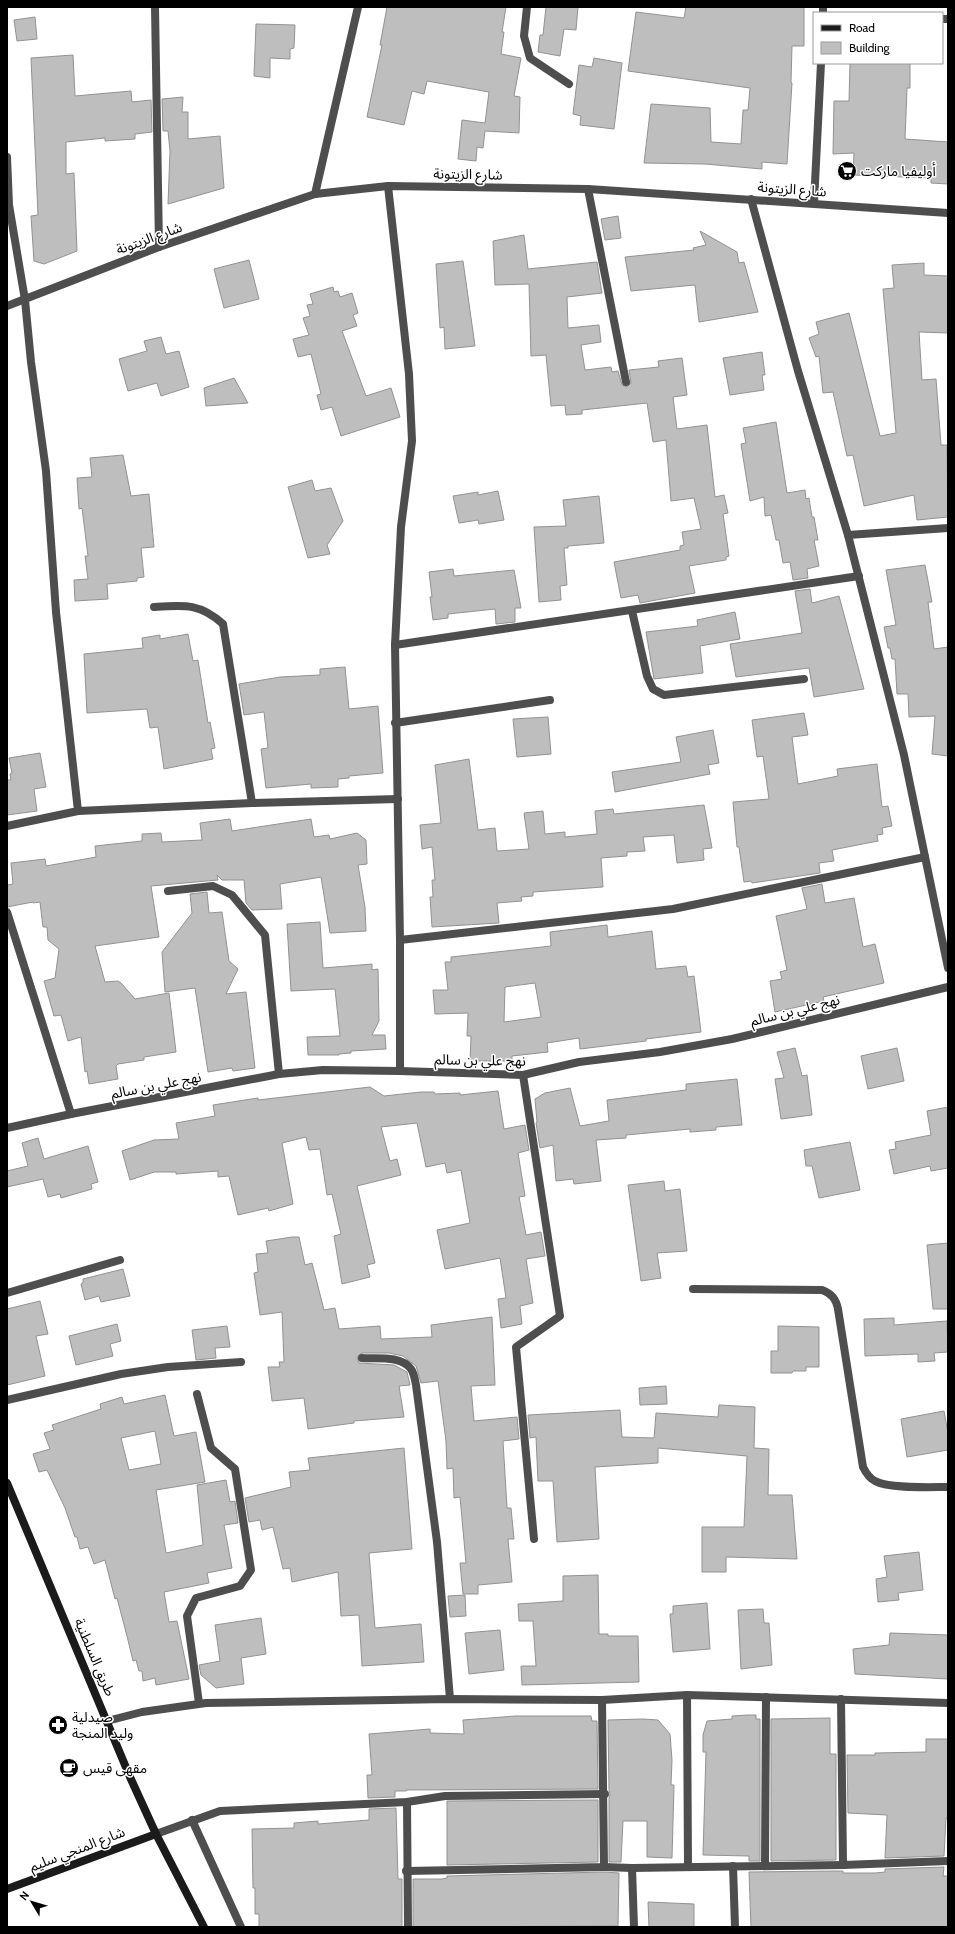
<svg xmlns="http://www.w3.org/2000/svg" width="955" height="1934" viewBox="0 0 955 1934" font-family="Cabin,'Noto Sans Arabic',sans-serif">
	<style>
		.building { fill: #bebebe; stroke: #929292; fill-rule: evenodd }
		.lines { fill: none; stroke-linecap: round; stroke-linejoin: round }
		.service { stroke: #4e4e4e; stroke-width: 8 }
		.minor { stroke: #4e4e4e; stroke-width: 8 }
		.tertiary { stroke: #4e4e4e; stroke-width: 8 }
		.secondary { stroke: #1b1b1b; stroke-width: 8 }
		.labels { text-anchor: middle; stroke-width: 3; stroke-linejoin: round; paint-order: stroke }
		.poi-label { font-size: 14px; fill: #000; stroke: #fff; text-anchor: start }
		.street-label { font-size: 14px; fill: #000; stroke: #fff }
	</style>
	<rect width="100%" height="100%" fill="#fff"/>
	<g class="building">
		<polygon points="387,7 506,7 502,32 504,32 501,54 521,58 514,96 520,97 519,133 485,131 483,148 477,147 476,161 458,159 462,120 485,123 489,92 427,81 424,94 412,91 404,125 367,117 382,45 380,45"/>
		<polygon points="546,7 578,7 576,30 564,29 560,56 538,52 540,35 543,35"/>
		<polygon points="686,7 804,7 804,46 792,46 791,82 792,83 787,164 762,162 762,169 705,164 644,163 651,104 710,108 711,142 741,144 743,110 748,110 750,88 628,71 636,12 684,18"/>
		<polygon points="35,17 37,39 17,41 14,20"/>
		<polygon points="256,24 295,25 294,48 290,49 290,59 270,58 270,78 254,76"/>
		<polygon points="73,55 75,96 131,91 132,102 151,100 152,132 135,134 135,139 105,141 105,138 66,142 66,174 74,173 77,251 44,264 34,261 31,216 38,215 31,58"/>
		<polygon points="594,58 622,63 614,129 580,125 581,116 573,114 579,65 592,67"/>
		<polygon points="850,63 910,63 910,88 907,88 905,139 948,142 948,184 931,183 931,178 853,175 854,153 833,154 834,101 849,101"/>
		<polygon points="183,97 182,112 188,112 188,139 220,136 224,188 168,204 170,151 168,131 163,131 162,99"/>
		<polygon points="618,216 621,238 605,240 601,219"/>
		<polygon points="700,231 737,252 739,263 744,262 758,312 699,322 695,285 631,291 625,257 694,250 693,248 706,245"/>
		<polygon points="524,235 528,269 597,262 602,293 567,297 568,328 599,325 601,342 581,345 585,370 611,367 612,372 618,371 622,385 627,387 631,383 629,370 659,367 658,361 682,358 687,395 673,397 677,429 707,425 715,497 724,495 728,513 723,514 729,556 726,557 726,560 689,566 695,593 640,603 638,595 621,598 614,562 680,550 680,546 684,545 682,532 701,529 694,498 671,501 666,440 653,442 647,403 582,410 582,414 566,415 565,405 551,406 546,355 531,356 529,284 495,285 493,241"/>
		<polygon points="249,260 259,299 224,308 214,269"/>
		<polygon points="463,261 475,346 445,349 444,327 440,328 436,264"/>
		<polygon points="924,263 924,275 948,276 948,333 919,332 922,380 936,379 941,445 947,445 948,517 917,520 914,495 864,506 853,455 847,456 833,392 823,393 819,356 816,357 809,338 819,334 816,322 849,313 880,436 896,433 883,289 894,288 892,265"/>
		<polygon points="333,287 334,292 338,291 340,297 352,293 358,313 353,315 357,326 342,331 366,396 391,388 400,417 341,436 332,407 321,410 317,395 321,394 311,354 298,357 293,339 309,335 303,318 310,316 307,305 313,304 310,294"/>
		<polygon points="161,337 166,354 179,351 189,387 161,396 157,383 128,391 119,359 147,351 144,341"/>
		<polygon points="762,352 765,375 762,375 764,390 730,395 723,358"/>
		<polygon points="234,378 248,403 206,406 204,388"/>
		<polygon points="776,422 787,493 805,490 806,499 809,498 812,517 814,517 818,540 814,540 819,566 807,569 808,578 793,580 790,562 783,563 779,540 776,540 771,515 765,516 764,497 750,501 741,444 746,443 743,428"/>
		<polygon points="123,455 131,496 149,494 154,547 141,548 144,577 137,578 137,581 107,584 108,599 75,601 74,580 88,579 85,556 88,556 82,508 79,509 77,478 92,477 90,458"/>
		<polygon points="312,480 315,491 331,488 343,521 327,545 330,554 308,558 288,487"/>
		<polygon points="498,491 504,520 479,524 478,520 459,523 453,496 478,492 478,495"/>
		<polygon points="599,496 604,543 568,546 568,548 564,548 567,585 560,586 561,600 539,602 534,527 566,526 563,500"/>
		<polygon points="925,565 932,602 928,602 934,649 948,647 948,756 932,754 935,716 909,717 908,694 897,694 895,659 892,659 890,648 888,648 884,627 896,625 886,570"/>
		<polygon points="453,569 454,576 514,570 521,608 515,608 515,622 496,624 495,609 448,614 448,618 433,620 430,597 432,597 429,572"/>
		<polygon points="810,589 812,603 839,596 864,689 814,697 809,668 736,677 730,644 802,633 795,591"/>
		<polygon points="735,612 740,639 700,646 703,673 654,679 646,632 698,626 697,620"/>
		<polygon points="188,634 193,661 198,660 208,723 210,722 215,748 211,749 213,759 164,769 158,727 150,728 147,709 87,713 84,654 143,648 142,638 160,635 160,639"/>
		<polygon points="345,667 349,709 378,706 383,773 349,776 349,778 338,779 338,787 311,788 311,784 266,788 261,749 268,748 264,712 244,715 239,684 280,677 320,675 320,669"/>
		<polygon points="804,713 808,735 792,737 798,784 838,776 837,769 877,764 882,807 888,806 892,826 882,828 883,834 877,835 878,841 832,850 834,861 819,863 820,873 752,883 751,881 744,882 739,847 737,847 733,802 769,799 763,756 757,757 752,720"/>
		<polygon points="548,717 551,754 517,757 513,719"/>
		<polygon points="713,730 719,763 708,765 710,774 615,792 612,772 681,762 676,737"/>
		<polygon points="40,753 46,787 34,789 37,811 7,815 7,780 11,780 10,774 12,773 9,758"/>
		<polygon points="469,759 478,830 495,828 497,851 529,849 524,813 543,811 545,834 565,832 565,837 597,834 595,811 613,809 614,814 704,805 712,848 703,849 704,860 677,863 674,835 643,837 645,851 627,852 627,856 601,858 603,887 533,892 533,896 521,897 522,901 497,903 499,923 432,927 430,897 433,897 432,880 435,880 432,847 422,849 420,825 441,823 435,765"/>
		<polygon points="230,819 232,831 311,819 314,837 329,835 330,839 357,833 366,840 367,864 358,865 365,907 366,931 330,933 321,877 280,884 282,909 252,910 246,903 244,880 222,880 217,875 218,880 151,886 159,937 95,946 105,982 118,981 121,983 135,999 169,993 176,1052 144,1057 144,1060 118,1064 116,1066 118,1079 89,1084 87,1071 85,1072 81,1037 68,1041 61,1015 54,1016 44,981 55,978 59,949 48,940 47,927 43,927 40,902 33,903 33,902 7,907 7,885 13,884 11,863 45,859 46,866 96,857 95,846 142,841 142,834 161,833 162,842 202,840 200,823"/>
		<polygon points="822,884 825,903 854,898 863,947 875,944 884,983 823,997 824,1001 775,1012 770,981 782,979 780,972 787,970 776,916 807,909 802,888"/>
		<polygon points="207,892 209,913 222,912 229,961 238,969 226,994 246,992 255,1068 233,1071 232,1068 208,1072 195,988 165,992 162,952 192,913 190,894"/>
		<polygon points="320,922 323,968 372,964 372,970 378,969 379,1021 372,1035 385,1035 386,1049 351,1051 351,1053 339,1054 339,1055 308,1055 307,1037 340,1036 335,989 291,991 287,924"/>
		<path d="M607,925l1,12 44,-6 4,38 30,-3 2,11 6,-1 7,56 -55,7v2l-66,8 -1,-11 -32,5 1,9 -36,4v5h-42l1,-25h-4l1,-23 -33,1 -2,-24h15l-3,-28h6v-5l100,-11 -1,-14zM535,983l6,34 -37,5 1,-35z"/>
		<polygon points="795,1048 802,1076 807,1075 812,1115 781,1119 775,1079 784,1078 777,1052"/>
		<polygon points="897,1048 904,1081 868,1089 861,1056"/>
		<polygon points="737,1079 742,1125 716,1127 716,1130 690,1132 690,1129 626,1135 626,1138 596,1140 601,1181 574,1184 573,1179 556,1181 553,1145 540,1148 536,1123 537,1122 535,1099 545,1093 570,1088 580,1126 609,1121 607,1100 686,1090 686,1084"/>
		<polygon points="370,1087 384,1096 421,1092 434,1092 435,1094 460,1093 460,1095 498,1091 504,1129 525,1125 529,1150 518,1153 525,1196 519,1197 526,1235 541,1232 545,1256 526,1259 533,1303 520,1306 522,1324 501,1328 498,1299 506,1298 500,1258 445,1269 437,1230 470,1223 461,1170 447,1173 445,1163 426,1167 417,1123 381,1127 390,1161 397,1159 401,1175 357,1186 375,1263 367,1265 370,1277 342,1284 334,1236 341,1234 332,1194 327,1195 320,1149 309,1150 306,1137 282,1143 293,1204 269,1211 268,1208 238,1215 229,1176 218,1177 218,1171 176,1174 176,1172 154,1172 130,1180 122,1151 154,1140 179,1139 176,1123 215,1116 213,1105 258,1098 258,1100"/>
		<polygon points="948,1107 948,1168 931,1171 930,1166 894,1174 889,1150 896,1149 895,1142 931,1135 927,1111"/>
		<polygon points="38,1138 44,1159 88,1146 98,1182 91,1184 92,1189 61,1198 60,1194 48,1197 43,1179 7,1187 7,1171 28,1166 22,1143"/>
		<polygon points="850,1142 860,1190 819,1198 812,1166 806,1166 804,1150"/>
		<polygon points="664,1181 665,1191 680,1189 687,1251 657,1253 661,1278 641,1281 628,1185"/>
		<polygon points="292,1237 299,1237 305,1265 312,1263 324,1310 335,1308 339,1329 380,1326 381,1339 432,1337 431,1325 492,1317 495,1385 471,1386 474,1421 517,1417 519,1439 503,1441 507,1508 511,1508 514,1539 508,1539 512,1582 478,1585 478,1594 463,1594 460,1563 466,1563 460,1497 454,1498 453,1468 447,1469 446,1441 438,1381 421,1383 416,1366 403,1356 389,1353 362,1353 357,1357 359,1363 394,1365 407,1372 410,1385 399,1386 404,1417 354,1421 354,1423 308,1429 304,1398 272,1401 268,1367 280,1367 279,1362 284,1362 282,1312 260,1315 254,1273 258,1272 256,1254 268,1253 266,1241"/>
		<polygon points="948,1243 948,1309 933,1309 927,1245"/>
		<polygon points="123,1269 130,1296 101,1302 99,1296 85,1300 81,1284 83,1283 83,1279"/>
		<polygon points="40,1301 48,1334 36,1336 45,1376 7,1385 7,1309"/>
		<polygon points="894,1318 894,1325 947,1321 948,1352 934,1353 935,1361 918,1362 918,1354 865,1356 864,1319"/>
		<polygon points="117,1324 121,1341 110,1344 113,1356 76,1365 69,1336"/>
		<polygon points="227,1326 230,1347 215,1348 216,1358 196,1360 192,1330"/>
		<polygon points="778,1326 819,1327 819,1367 806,1367 806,1371 793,1371 792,1373 771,1373 771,1351 778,1351"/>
		<polygon points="666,1386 667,1404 640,1405 639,1388"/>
		<path d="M165,1395l9,41 22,-4 9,50 -49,8 10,63 37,-8 -6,-60 29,-5 4,22 5,-1 3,22 -14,2 8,43 -25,5 2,10 -45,9 5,30 8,-1 12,58 -33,6 -1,-7 -12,3 -1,-10h-3l-3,-11 -3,1 -6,-25 -10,-38 -2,1 -10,-39 -11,4 -6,-17 -8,2 -3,-12h-2l-10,-29 -18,-38 -8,2 -6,-18 17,-5 -6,-16 10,-3 -2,-5 49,-16 -1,-5 22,-7 2,7zM155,1431l6,33 -32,6 -8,-32z"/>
		<polygon points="719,1405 755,1407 754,1448 769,1449 768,1495 792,1495 797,1559 726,1557 726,1572 702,1572 702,1527 744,1527 747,1456 658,1448 658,1463 595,1467 599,1539 557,1542 553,1481 538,1481 536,1437 530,1438 528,1415 620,1410 622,1437 654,1438 656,1413 718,1417"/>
		<polygon points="944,1411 948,1433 948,1450 907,1457 901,1419"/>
		<polygon points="404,1448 412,1549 369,1553 375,1628 421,1624 424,1662 362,1666 359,1615 341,1616 338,1572 292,1582 290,1568 283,1569 273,1527 262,1530 260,1520 249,1522 245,1498 291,1487 289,1472 310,1470 308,1458"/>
		<polygon points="919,1552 923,1590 898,1593 899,1600 878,1602 876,1579 887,1577 884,1556"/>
		<polygon points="598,1575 599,1634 608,1634 608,1636 638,1636 639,1682 522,1685 521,1666 536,1666 533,1621 519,1621 518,1604 563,1601 563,1576"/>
		<polygon points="465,1595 466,1616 450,1617 448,1596"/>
		<polygon points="707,1603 710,1649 673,1652 670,1614 673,1614 673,1606"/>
		<polygon points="763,1609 764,1623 769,1623 772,1665 741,1669 738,1610"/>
		<polygon points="261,1618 266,1654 241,1658 244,1684 216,1688 201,1675 199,1665 220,1661 215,1625"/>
		<polygon points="500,1630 504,1670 469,1674 465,1633"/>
		<polygon points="890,1633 948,1635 948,1679 855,1674 853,1649 889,1645"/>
		<polygon points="748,1715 756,1715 756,1719 760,1719 760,1861 749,1861 749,1856 703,1855 706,1752 703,1752 703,1735 707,1721 732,1719 732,1716"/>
		<polygon points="516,1716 591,1716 592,1721 597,1721 598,1789 406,1790 406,1791 395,1791 395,1797 368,1798 367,1775 372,1775 369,1734 430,1729 430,1733 464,1734 463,1720"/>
		<polygon points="830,1718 830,1754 836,1754 836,1860 771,1861 771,1719"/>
		<polygon points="643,1719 658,1720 670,1734 672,1760 671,1785 674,1785 672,1858 647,1857 647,1821 623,1821 621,1862 609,1862 609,1798 610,1794 609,1790 608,1720"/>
		<polygon points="926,1739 948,1739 948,1818 946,1818 944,1856 885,1858 887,1815 848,1813 847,1755 875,1755 875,1753 926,1752"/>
		<polygon points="598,1800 598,1862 447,1865 447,1801"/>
		<polygon points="396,1808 398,1879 402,1879 402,1927 259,1927 259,1914 255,1914 255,1888 253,1888 252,1829 294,1828 294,1823 318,1821 318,1824 369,1820 369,1809"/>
		<polygon points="944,1867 943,1876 948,1876 948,1927 751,1927 749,1872 836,1871 843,1871 843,1873 875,1873 885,1872 885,1869"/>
		<polygon points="604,1872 619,1873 618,1926 413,1927 413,1879 442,1879 447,1878 447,1876"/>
		<polygon points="648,1902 694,1904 694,1927 649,1927"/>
	</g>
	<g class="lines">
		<polyline class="service" points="395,723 550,700"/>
		<g class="minor">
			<polyline points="155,7 159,247"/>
			<polyline points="527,7 524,36 530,58 569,84"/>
			<polyline points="823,13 823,7"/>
			<polyline points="942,19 948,19"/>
			<polyline points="7,157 9,205 25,300 31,362 46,471 56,612 78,811 7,826"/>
			<polyline points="388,186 409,374 412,441 401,527 395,645 400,940 400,1071"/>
			<polyline points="588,189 626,382"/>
			<polyline points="315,194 358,7"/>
			<polyline points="751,199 798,371 848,535 904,755 948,968"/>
			<polyline points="814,203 821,63"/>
			<polyline points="848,535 948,528"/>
			<path d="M154,607c30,-2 46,-4 69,17l29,179"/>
			<polyline points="632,611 647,676 653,689 664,695 804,679"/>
			<polyline points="395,645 859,576"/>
			<polyline points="78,811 252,803 398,799"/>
			<polyline points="168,891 213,886 232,895 265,935 279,1074"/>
			<polyline points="7,912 71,1114"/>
			<polyline points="400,940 673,909 925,857"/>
			<polyline points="523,1075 560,1316 516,1347 534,1539"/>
			<polyline points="7,1128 71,1114 279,1074 323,1070 400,1071 523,1075 579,1062 660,1052 732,1039 948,987"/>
			<path d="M693,1289l129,1c10,4 14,9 16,19l25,158c3,6 6,11 12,14 14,8 56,6 73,6"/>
			<polyline points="7,1293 120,1260"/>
			<path d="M362,1358c15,1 39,-3 49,11 3,4 4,11 5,16l21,157 13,157"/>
			<polyline points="197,1394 211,1448 235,1469 251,1570 240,1586 196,1598 187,1616 199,1703"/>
			<polyline points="7,1400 121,1374 168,1367 241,1362"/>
			<polyline points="687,1695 688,1867"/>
			<polyline points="841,1699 843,1865 948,1861"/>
			<polyline points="107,1721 142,1712 206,1703 450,1699 602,1700 687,1695 948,1703"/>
			<polyline points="407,1802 408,1927"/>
			<polyline points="192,1820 241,1927"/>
			<polyline points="156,1834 220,1811 407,1802 445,1796 605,1794"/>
			<polyline points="733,1866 735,1927"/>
			<polyline points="765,1866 766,1697"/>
			<polyline points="604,1867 632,1868 843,1865"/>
			<polyline points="632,1868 634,1927"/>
			<polyline points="406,1871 604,1867 602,1700"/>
		</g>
		<polyline class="tertiary" points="7,306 159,247 315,194 388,186 588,189 948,213"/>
		<g class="secondary">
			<polyline points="7,1483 130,1777 156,1834 204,1927"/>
			<polyline points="7,1889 156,1834"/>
		</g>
	</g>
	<defs>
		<symbol id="supermarket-disc" viewBox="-11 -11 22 22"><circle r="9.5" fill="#000" stroke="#fff"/><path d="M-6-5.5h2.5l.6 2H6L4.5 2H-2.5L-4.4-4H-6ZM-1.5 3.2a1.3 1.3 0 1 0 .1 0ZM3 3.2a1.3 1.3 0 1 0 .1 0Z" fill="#fff"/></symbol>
		<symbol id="pharmacy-disc" viewBox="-11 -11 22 22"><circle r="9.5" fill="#000" stroke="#fff"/><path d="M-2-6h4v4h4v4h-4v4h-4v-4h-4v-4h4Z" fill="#fff"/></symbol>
		<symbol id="cafe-disc" viewBox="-11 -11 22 22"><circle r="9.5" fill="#000" stroke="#fff"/><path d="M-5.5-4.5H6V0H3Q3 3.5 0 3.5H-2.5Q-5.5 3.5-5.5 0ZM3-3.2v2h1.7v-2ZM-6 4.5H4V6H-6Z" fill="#fff"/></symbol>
	</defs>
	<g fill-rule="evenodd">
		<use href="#supermarket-disc" x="836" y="160" width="22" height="22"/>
		<use href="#pharmacy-disc" x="47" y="1714" width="22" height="22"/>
		<use href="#cafe-disc" x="58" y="1757" width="22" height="22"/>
	</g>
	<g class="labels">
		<g class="poi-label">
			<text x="861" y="176">أوليفيا ماركت</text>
			<text x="72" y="1722">صيدلية<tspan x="72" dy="16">وليد المنجة</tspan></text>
			<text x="83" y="1773">مقهى قيس</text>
		</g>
		<g class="street-label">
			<text transform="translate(468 174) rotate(1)" y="5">شارع الزيتونة</text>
			<text transform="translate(792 189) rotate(4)" y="5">شارع الزيتونة</text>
			<text transform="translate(149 238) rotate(-20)" y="5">شارع الزيتونة</text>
			<text transform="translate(795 1010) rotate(-14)" y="5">نهج علي بن سالم</text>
			<text transform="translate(480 1060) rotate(1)" y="5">نهج علي بن سالم</text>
			<text transform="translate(156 1085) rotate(-11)" y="5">نهج علي بن سالم</text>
			<text transform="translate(95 1657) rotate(67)" y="5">طريق السلطنية</text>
			<text transform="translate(77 1849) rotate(-21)" y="5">شارع المنجي سليم</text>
		</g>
	</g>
	<rect width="955" height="1934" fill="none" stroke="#000000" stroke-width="16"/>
	<rect x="813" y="12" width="130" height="52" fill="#ffffff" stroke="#999999"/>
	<rect x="821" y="25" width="20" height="6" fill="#1b1b1b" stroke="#999999"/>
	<text x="849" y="32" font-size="12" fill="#000000">Road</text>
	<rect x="821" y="42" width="20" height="12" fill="#bebebe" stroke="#999999"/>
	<text x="849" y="52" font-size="12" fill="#000000">Building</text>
	<g transform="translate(32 1902) rotate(308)" stroke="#ffffff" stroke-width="3" paint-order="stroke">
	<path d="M0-3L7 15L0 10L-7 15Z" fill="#000000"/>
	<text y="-6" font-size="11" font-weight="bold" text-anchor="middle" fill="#000000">N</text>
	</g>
</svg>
